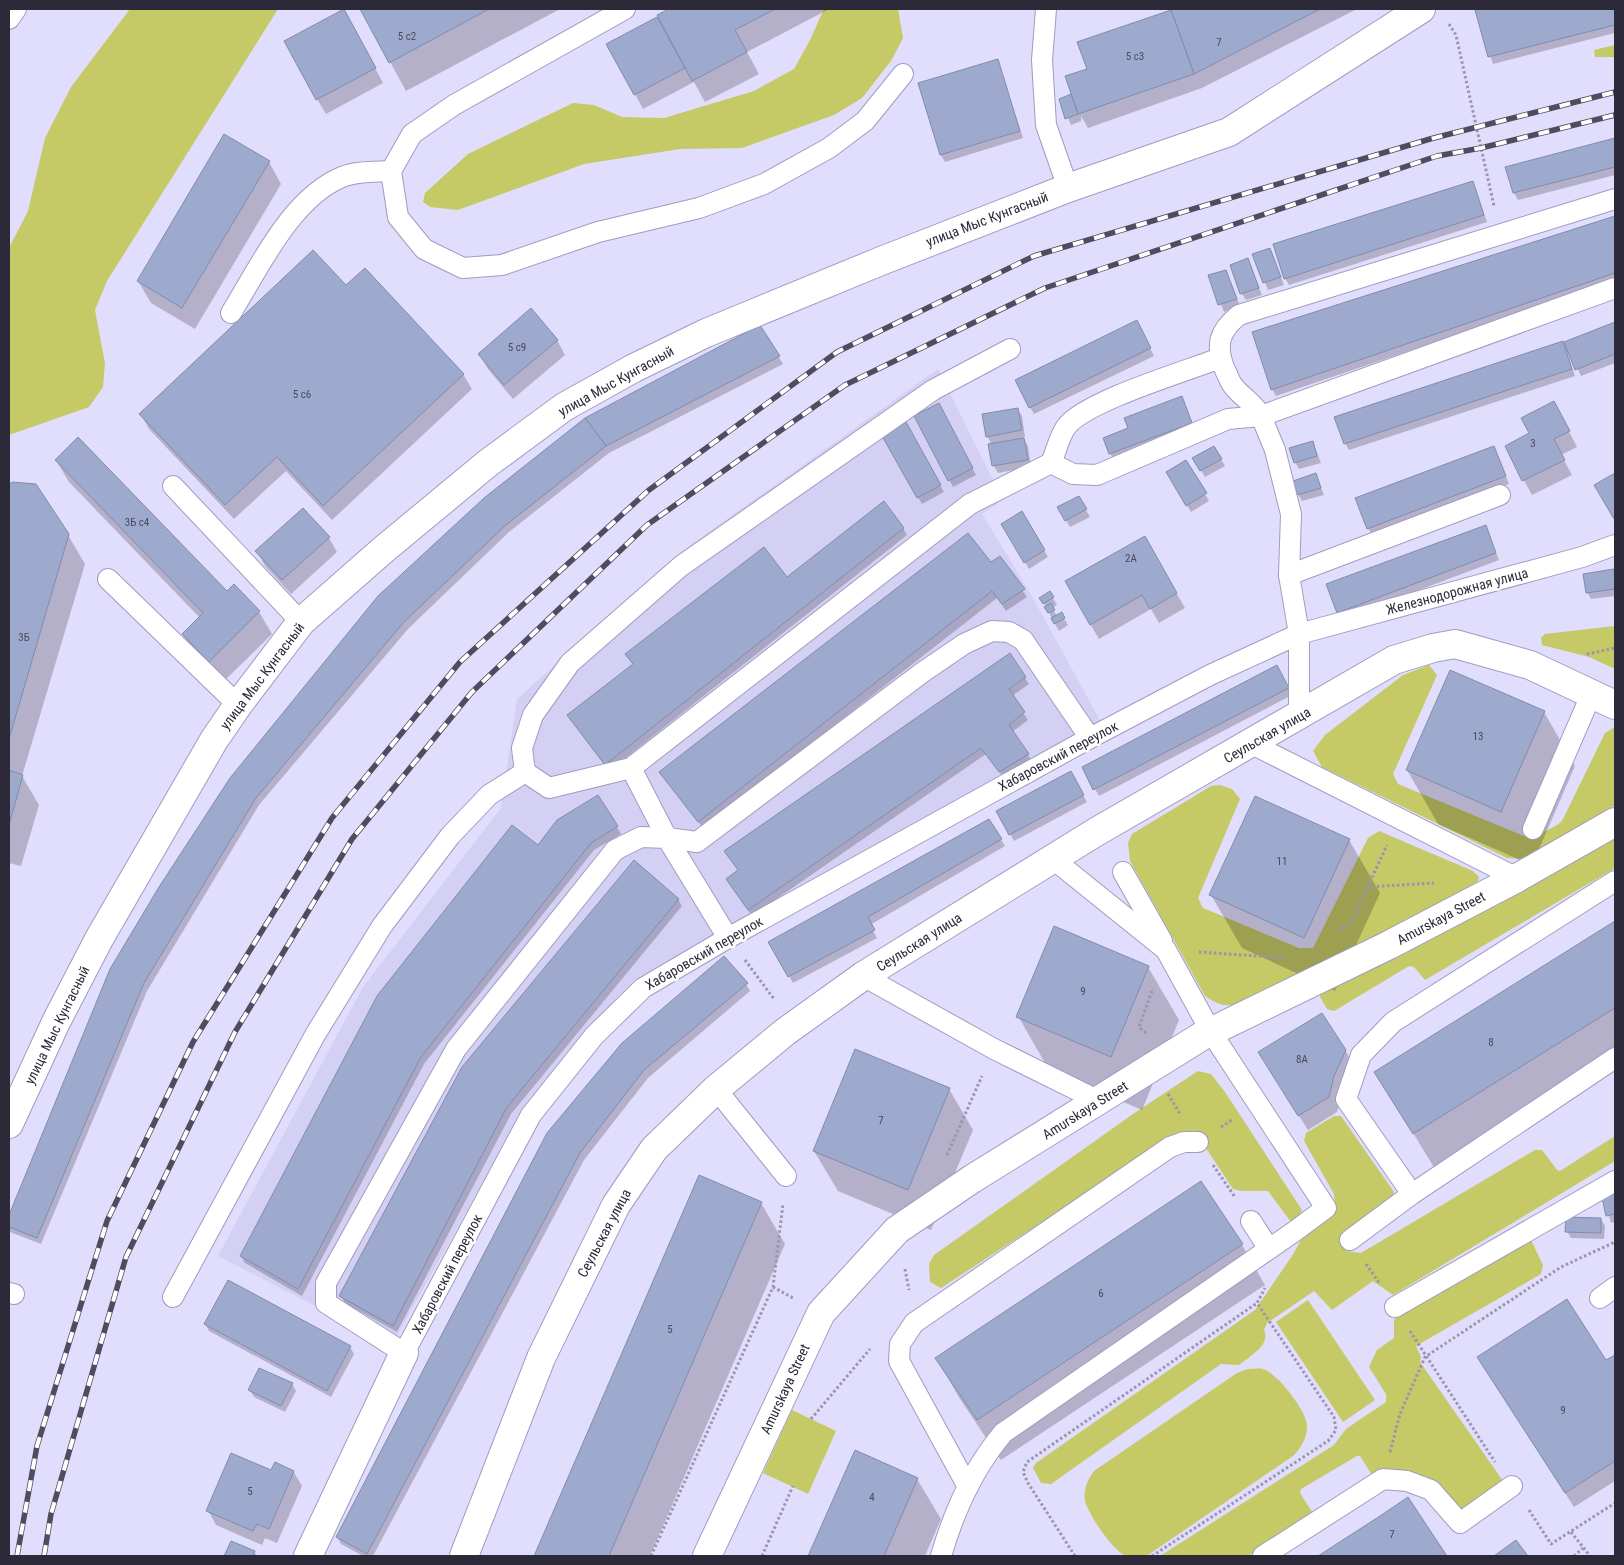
<svg xmlns="http://www.w3.org/2000/svg" width="1624" height="1565" viewBox="0 0 1624 1565" font-family="'Roboto Condensed',sans-serif">
	<style>
		.built { fill: #d4d0f4 }
		.green { fill: #c5c966 }
		.shadow { fill: #0003 }
		.building { fill: #9eaacd; stroke: #808bad }
		.lines { fill: none; stroke-linecap: round; stroke-linejoin: round }
		.service-casing { stroke: #a09bc0; stroke-width: 22 }
		.minor-casing { stroke: #a09bc0; stroke-width: 30 }
		.tertiary-casing { stroke: #a09bc0; stroke-width: 30 }
		.path { stroke: #9995ae; stroke-width: 3; stroke-dasharray: 2.5 2.5; stroke-linecap: butt }
		.service { stroke: #fff; stroke-width: 20 }
		.minor { stroke: #fff; stroke-width: 28 }
		.tertiary { stroke: #fff; stroke-width: 28 }
		.rail-casing { stroke: #4e4c5e; stroke-width: 5.5 }
		.rail { stroke: #fff; stroke-width: 4; stroke-dasharray: 11; stroke-linecap: butt }
		.labels { text-anchor: middle; stroke-width: 5; stroke-linejoin: round; paint-order: stroke }
		.number-label { font-size: 11px; fill: #484a5e }
		.street-label { font-size: 14px; fill: #2c2a39; stroke: #fff }
	</style>
	<rect width="100%" height="100%" fill="#e1ddfc"/>
	<polygon class="built" points="938,369 1003,500 982,514 1029,591 1101,722 637,978 588,1032 523,1110 392,1345 218,1256 363,987 501,808 517,699 682,551"/>
	<g class="green">
		<polygon points="130,9 278,9 107,281 95,310 105,363 103,387 89,407 9,435 9,248 28,211 45,138 71,87"/>
		<polygon points="824,9 898,9 903,38 891,61 862,98 834,115 742,148 680,149 584,164 458,210 430,207 423,202 425,193 468,154 573,103 594,105 622,117 664,118 754,91 794,69 810,40"/>
		<polygon points="1615,45 1615,57 1595,57 1594,50"/>
		<polygon points="1615,626 1615,669 1589,657 1542,645 1541,638 1545,634"/>
		<path d="M1429,665l8,10 -44,99 5,10 126,52c15,-2 26,-5 38,-15l43,-88 10,-6v78l-81,48 -15,6 -12,-1 -185,-91 -9,-16 12,-16 78,-60z"/>
		<path d="M1220,785l12,4 8,10 -42,99 5,10 96,40h14l55,-110 11,-7 94,40 6,6 -2,7 -7,7 -206,102c-24,10 -36,20 -59,3l-75,-135 -2,-18 4,-9 79,-48z"/>
		<polygon points="1615,828 1615,868 1425,980 1414,967 1409,966 1334,1011 1327,1009 1320,997 1321,991"/>
		<polygon points="1198,1071 1211,1074 1225,1092 1302,1210 1300,1215 1291,1222 1268,1191 1242,1191 1233,1189 1198,1136 1165,1142 941,1288 930,1282 929,1264 934,1255 1133,1114"/>
		<path d="M1334,1116h7l53,76 -1,6 -51,46 5,7 14,2 174,-103h7l15,20 3,1 55,-35v25l-222,134 -20,-14 -41,29 -18,-19 -47,32 -3,7c7,15 -14,26 -25,35l-18,-1 -170,120 -10,-1 -8,-15 3,-5 219,-153 37,-54 13,-23 30,-27 -1,-12 -30,-53 2,-8z"/>
		<polygon points="1531,1240 1543,1265 1541,1274 1416,1346 1421,1357 1420,1362 1503,1481 1464,1510 1456,1511 1372,1475 1360,1456 1357,1456 1301,1489 1300,1493 1314,1515 1313,1518 1248,1556 1160,1556 1334,1445 1346,1429 1386,1402 1386,1394 1369,1367 1377,1350 1394,1338 1394,1320 1398,1315"/>
		<polygon points="1308,1300 1375,1400 1343,1422 1276,1322"/>
		<path d="M1248,1369c5,0 11,-1 15,0 14,4 44,42 44,57 0,12 -6,22 -14,30l-145,99c-7,2 -17,3 -24,0 -13,-7 -35,-40 -39,-54 -2,-11 3,-22 9,-30l143,-98z"/>
		<polygon points="792,1410 836,1431 808,1494 763,1473"/>
	</g>
	<g class="shadow">
		<polygon points="361,9 560,9 406,91"/>
		<polygon points="672,9 829,9 747,52 759,74 705,102 694,82 643,109 608,44 667,36 669,35 658,16"/>
		<polygon points="1176,9 1357,9 1202,88 1088,128 1081,116 1081,121 1071,125 1060,100 1073,95 1088,70"/>
		<polygon points="1486,9 1615,9 1615,33 1493,64 1476,11"/>
		<polygon points="352,25 383,83 326,114 317,99"/>
		<polygon points="997,60 1023,138 945,162 941,155"/>
		<polygon points="1615,139 1615,175 1518,200 1514,193 1507,168"/>
		<polygon points="269,162 281,184 195,329 151,303 138,281"/>
		<polygon points="1473,182 1487,222 1289,285 1285,278"/>
		<polygon points="1615,217 1615,281 1276,396 1272,389 1254,333"/>
		<polygon points="1270,249 1284,285 1268,290 1254,255"/>
		<polygon points="1248,260 1262,295 1246,300 1242,294"/>
		<polygon points="1226,271 1240,306 1224,312 1210,276"/>
		<polygon points="346,287 463,374 472,389 332,520 286,471 234,519 149,429 141,414"/>
		<polygon points="1615,324 1615,363 1581,376 1569,351 1567,352 1575,376 1349,450 1345,443 1563,342 1567,351 1566,343"/>
		<polygon points="760,327 783,364 609,453 509,532 408,629 259,805 147,991 41,1244 10,1232 9,1218 112,969 485,499"/>
		<polygon points="1140,329 1154,356 1034,414 1030,407"/>
		<polygon points="557,340 565,355 513,399 488,369 479,354"/>
		<polygon points="1181,397 1195,430 1114,460 1110,453 1130,429"/>
		<polygon points="938,405 976,475 953,487 916,417"/>
		<polygon points="1017,409 1022,416 1025,437 1023,437 1028,446 1031,467 998,473 994,466 990,445 992,445 987,436"/>
		<polygon points="1562,418 1577,447 1561,455 1572,475 1532,495 1506,447"/>
		<polygon points="905,424 944,492 922,504 883,436"/>
		<polygon points="1313,442 1321,463 1299,469 1295,462"/>
		<polygon points="1214,447 1225,466 1205,477 1194,458"/>
		<polygon points="1494,447 1509,484 1372,535 1368,528"/>
		<polygon points="56,460 227,592 234,585 259,612 272,634 222,683 196,656 183,634 200,618 69,482"/>
		<polygon points="1186,461 1209,501 1191,512 1167,472"/>
		<polygon points="1316,475 1324,495 1302,501 1298,494"/>
		<polygon points="12,483 68,535 85,564 22,776 39,805 21,866 9,863 9,486"/>
		<polygon points="1079,498 1090,517 1070,527 1059,508"/>
		<polygon points="1022,513 1048,557 1029,569 1002,524"/>
		<polygon points="1485,526 1499,560 1342,619 1338,612"/>
		<polygon points="903,528 907,535 609,771 568,716 633,665 627,655 787,578"/>
		<polygon points="1144,537 1185,608 1159,623 1151,609 1099,639 1066,582"/>
		<polygon points="329,538 337,552 291,594 265,566 257,551"/>
		<polygon points="1000,558 1027,597 1006,611 997,598 703,828 665,779 661,773"/>
		<polygon points="1613,571 1615,575 1615,596 1591,599 1587,592"/>
		<polygon points="1050,593 1057,605 1052,608 1057,616 1061,614 1068,625 1059,631 1041,598"/>
		<polygon points="1276,667 1292,695 1099,796 1083,768"/>
		<polygon points="1025,678 1029,684 1012,696 1028,720 1012,732 1032,761 1004,778 986,754 752,916 731,886"/>
		<polygon points="1544,712 1575,766 1532,865 1438,824 1407,770"/>
		<polygon points="1071,773 1087,802 1014,841 998,812"/>
		<polygon points="989,821 1005,846 870,925 877,938 793,983 770,942"/>
		<polygon points="617,827 621,834 594,850 424,1064 302,1296 245,1263 241,1256 538,846"/>
		<polygon points="1349,840 1380,893 1335,991 1242,948 1211,895"/>
		<polygon points="678,899 682,906 511,1114 397,1332 345,1303 341,1296"/>
		<polygon points="1615,922 1615,1063 1438,1174 1376,1072"/>
		<polygon points="1148,967 1179,1020 1142,1110 1049,1070 1018,1016"/>
		<polygon points="746,984 750,991 648,1078 584,1160 373,1556 363,1556 341,1544 337,1537 548,1133"/>
		<polygon points="1345,1050 1354,1066 1342,1092 1337,1112 1308,1130 1268,1067"/>
		<polygon points="949,1089 973,1130 931,1230 838,1191 814,1151"/>
		<polygon points="699,1176 761,1203 785,1244 650,1556 536,1556"/>
		<polygon points="1615,1191 1615,1222 1611,1223 1602,1194"/>
		<polygon points="1601,1219 1605,1226 1604,1239 1571,1238 1567,1231"/>
		<polygon points="1242,1245 1265,1285 1001,1460 960,1399 937,1359"/>
		<polygon points="205,1324 350,1347 354,1354 331,1397 209,1331"/>
		<polygon points="1615,1356 1615,1481 1574,1507 1487,1372 1606,1362"/>
		<polygon points="292,1384 296,1391 285,1412 254,1397 250,1390"/>
		<polygon points="855,1452 917,1479 941,1519 925,1556 810,1556"/>
		<polygon points="293,1471 302,1486 277,1543 265,1538 262,1545 216,1525 208,1510 272,1472"/>
		<polygon points="1408,1499 1445,1556 1320,1556"/>
		<polygon points="231,1542 254,1552 257,1556 225,1556"/>
	</g>
	<g class="building">
		<polygon points="344,9 376,68 316,100 284,41"/>
		<polygon points="360,9 489,9 389,63"/>
		<polygon points="669,9 775,9 735,30 747,52 692,81 657,15"/>
		<polygon points="1174,9 1320,9 1194,74 1171,10"/>
		<polygon points="1481,9 1615,9 1615,25 1488,57 1475,10"/>
		<polygon points="1171,10 1194,74 1078,114 1065,76 1087,69 1077,42"/>
		<polygon points="657,17 685,68 634,95 606,44"/>
		<polygon points="998,59 1020,131 940,155 918,83"/>
		<polygon points="1071,94 1078,114 1065,119 1059,99"/>
		<polygon points="224,134 270,161 182,308 137,281"/>
		<polygon points="1615,138 1615,167 1513,193 1505,167"/>
		<polygon points="1473,181 1484,215 1284,279 1273,244"/>
		<polygon points="1615,216 1615,273 1271,390 1252,332"/>
		<polygon points="1270,248 1281,277 1263,283 1252,254"/>
		<polygon points="313,250 346,285 365,268 464,374 323,506 277,457 225,505 139,414"/>
		<polygon points="1248,258 1259,288 1240,294 1230,265"/>
		<polygon points="1226,270 1237,299 1218,305 1208,275"/>
		<polygon points="531,308 558,340 504,385 478,354"/>
		<polygon points="1137,320 1151,348 1029,408 1015,380"/>
		<polygon points="1615,322 1615,354 1575,370 1564,342"/>
		<polygon points="760,325 780,356 606,446 585,418"/>
		<polygon points="1563,341 1572,369 1344,444 1334,417"/>
		<polygon points="1182,396 1192,423 1109,454 1103,438 1128,428 1124,418"/>
		<polygon points="1554,401 1570,431 1554,439 1565,460 1522,481 1505,446 1529,433 1521,418"/>
		<polygon points="939,403 973,468 948,481 914,416"/>
		<polygon points="1018,408 1022,430 986,437 982,414"/>
		<polygon points="585,418 606,446 506,525 404,622 256,798 144,983 37,1238 9,1227 9,1215 110,969 159,887 230,778 378,596 484,498"/>
		<polygon points="906,422 941,485 917,498 882,436"/>
		<polygon points="78,437 227,591 234,584 260,611 209,662 182,634 203,613 55,460"/>
		<polygon points="1024,438 1028,460 992,466 988,444"/>
		<polygon points="1313,441 1317,456 1294,463 1289,448"/>
		<polygon points="1214,446 1222,459 1200,471 1192,458"/>
		<polygon points="1494,446 1506,476 1367,529 1355,498"/>
		<polygon points="1186,460 1207,493 1186,506 1166,472"/>
		<polygon points="1316,473 1321,488 1297,495 1293,481"/>
		<polygon points="1615,473 1615,518 1614,519 1594,485"/>
		<polygon points="12,482 36,484 69,534 9,739 9,485"/>
		<polygon points="1079,496 1087,509 1065,521 1057,507"/>
		<polygon points="884,501 904,528 605,765 567,715 633,664 625,654 764,547 787,577"/>
		<polygon points="303,508 330,537 282,580 255,551"/>
		<polygon points="1022,511 1045,550 1024,563 1001,524"/>
		<polygon points="1486,525 1496,553 1337,613 1326,584"/>
		<polygon points="968,533 991,562 1000,556 1025,589 1002,604 992,591 698,822 659,772"/>
		<polygon points="1145,536 1177,593 1150,609 1142,595 1090,625 1065,581"/>
		<polygon points="1614,569 1615,589 1586,593 1583,574"/>
		<polygon points="1050,591 1054,597 1043,604 1039,598"/>
		<polygon points="1051,603 1055,610 1048,613 1044,607"/>
		<polygon points="1062,612 1065,618 1054,624 1051,618"/>
		<polygon points="1010,653 1026,677 1009,689 1025,712 1009,725 1029,754 999,772 981,748 748,910 726,879 738,870 724,851"/>
		<polygon points="1277,665 1289,688 1093,790 1082,767"/>
		<polygon points="1450,670 1545,711 1501,812 1406,770"/>
		<polygon points="9,770 23,775 9,825"/>
		<polygon points="1071,771 1084,795 1009,835 996,811"/>
		<polygon points="598,795 618,826 591,843 421,1057 298,1289 240,1256 377,996 512,825 538,845 557,820"/>
		<polygon points="1255,796 1350,839 1304,938 1209,895"/>
		<polygon points="989,819 1002,839 868,917 875,930 788,977 768,942"/>
		<polygon points="634,860 679,899 507,1107 393,1326 339,1296 462,1067"/>
		<polygon points="1615,921 1615,1008 1413,1134 1374,1072"/>
		<polygon points="1054,926 1149,966 1111,1057 1016,1017"/>
		<polygon points="724,956 748,983 644,1070 580,1153 367,1554 336,1537 547,1133 622,1043"/>
		<polygon points="1322,1013 1346,1050 1334,1076 1329,1097 1298,1116 1258,1052"/>
		<polygon points="855,1049 950,1088 908,1190 813,1151"/>
		<polygon points="699,1175 762,1202 726,1285 609,1556 534,1556"/>
		<polygon points="1201,1181 1243,1244 977,1420 935,1358"/>
		<polygon points="1615,1190 1615,1214 1606,1216 1601,1193"/>
		<polygon points="1566,1217 1601,1218 1601,1233 1565,1232"/>
		<polygon points="228,1280 351,1346 327,1391 204,1324"/>
		<polygon points="1567,1299 1606,1360 1615,1355 1615,1461 1565,1493 1477,1357"/>
		<polygon points="259,1368 293,1383 281,1406 248,1390"/>
		<polygon points="855,1450 918,1478 884,1556 808,1556"/>
		<polygon points="231,1453 271,1470 275,1462 294,1471 269,1529 257,1524 253,1531 206,1511"/>
		<polygon points="1408,1497 1447,1556 1318,1556 1380,1516"/>
		<polygon points="1516,1540 1528,1556 1494,1556"/>
		<polygon points="231,1541 255,1551 253,1556 224,1556"/>
	</g>
	<g class="lines">
		<defs>
			<g id="service">
				<polyline points="625,9 454,105 412,134 391,171 398,217 424,249 463,268 502,265 598,232 699,208 764,184 829,148 865,121 903,74"/>
				<polyline points="1046,9 1042,60 1046,125 1068,188"/>
				<polyline points="9,19 16,9"/>
				<path d="M231,313c28,-45 60,-115 111,-136 14,-6 34,-5 49,-6"/>
				<path d="M1051,463l22,11 24,1 131,-56 33,-3c-7,-13 -18,-18 -27,-29 -4,-4 -6,-12 -9,-17 -10,-25 -6,-39 14,-55l376,-116"/>
				<polyline points="173,486 301,622"/>
				<polyline points="1289,575 1500,495"/>
				<polyline points="108,579 238,705"/>
				<polyline points="1299,717 1299,634 1289,575 1291,514 1275,450 1261,416 1615,288"/>
				<polyline points="1252,744 1517,878"/>
				<polyline points="631,768 667,838 697,842 923,672 964,644 992,631 1009,632 1023,640 1090,738"/>
				<polyline points="525,772 522,748 533,715 570,663 681,566 933,390 1010,349"/>
				<polyline points="1533,829 1591,695"/>
				<polyline points="1123,872 1162,941"/>
				<polyline points="728,938 667,838 641,837 615,850 456,1049 326,1283 326,1303 404,1353 531,1115 594,1036 643,988 728,938 1090,738 1210,675 1299,634 1582,557 1615,545"/>
				<polyline points="863,976 994,1049 1099,1101"/>
				<polyline points="716,1089 786,1176"/>
				<polyline points="1412,1194 1346,1099 1361,1055 1393,1022 1615,881"/>
				<polyline points="1251,1221 1269,1249"/>
				<polyline points="1350,1240 1412,1194 1615,1058"/>
				<polyline points="9,1293 14,1294"/>
				<path d="M173,1297l142,-262 67,-109 68,-90 39,-41 36,-23 24,16 82,-20 339,-264 81,-41c5,-11 8,-26 15,-36 19,-26 121,-56 154,-69"/>
				<polyline points="1600,1298 1615,1287"/>
				<polyline points="1395,1307 1615,1181"/>
				<polyline points="968,1487 899,1361 900,1344 914,1323 1170,1147 1184,1142 1198,1142"/>
				<path d="M941,1556c13,-45 32,-87 62,-123l292,-202 31,-23 -115,-176 -45,-82 -113,-91"/>
				<polyline points="1263,1556 1383,1479 1407,1481 1431,1490 1460,1523 1512,1486"/>
			</g>
			<g id="minor">
				<polyline points="308,1556 404,1353"/>
				<polyline points="464,1556 541,1358 616,1205 654,1149 716,1089 785,1032 863,976 1096,832 1394,660 1433,648 1455,644 1530,665 1615,705"/>
				<polyline points="707,1556 821,1313 897,1230 972,1179 1202,1036 1389,945 1517,878 1615,822"/>
			</g>
			<polyline id="tertiary" points="9,1124 56,1022 99,939 214,740 238,705 301,622 383,550 488,463 564,407 634,368 706,333 881,261 1068,188 1229,132 1421,9"/>
		</defs>
		<use href="#service" class="service-casing"/>
		<use href="#minor" class="minor-casing"/>
		<use href="#tertiary" class="tertiary-casing"/>
		<g class="path">
			<polyline points="1449,24 1456,35 1494,206"/>
			<polyline points="1587,654 1615,648"/>
			<polyline points="1367,887 1434,883"/>
			<polyline points="1338,931 1352,921 1387,845"/>
			<polyline points="1199,952 1286,958"/>
			<polyline points="745,960 774,999"/>
			<polyline points="1146,1033 1139,1027 1153,988"/>
			<polyline points="1168,1094 1180,1114"/>
			<polyline points="1221,1127 1233,1119"/>
			<polyline points="947,1155 982,1076"/>
			<polyline points="1213,1165 1235,1197"/>
			<polyline points="1366,1264 1380,1284"/>
			<polyline points="905,1269 909,1290"/>
			<polyline points="773,1287 793,1298"/>
			<polyline points="1410,1331 1495,1462"/>
			<polyline points="811,1419 870,1349"/>
			<polyline points="1390,1452 1400,1414 1425,1357 1561,1267 1615,1242"/>
			<polyline points="1529,1510 1551,1544 1615,1503"/>
			<polyline points="1571,1532 1590,1556"/>
			<polyline points="651,1556 773,1287 783,1204"/>
			<polyline points="762,1556 793,1486"/>
			<polyline points="1075,1556 1028,1483 1023,1472 1027,1462 1257,1303"/>
			<polyline points="1152,1556 1328,1441 1336,1430 1334,1417 1257,1303 1265,1288"/>
			<polyline points="1574,1556 1583,1548"/>
		</g>
		<use href="#service" class="service"/>
		<use href="#minor" class="minor"/>
		<use href="#tertiary" class="tertiary"/>
		<defs>
			<g id="rail">
				<polyline points="17,1556 37,1446 107,1221 193,1042 332,818 460,662 649,490 837,352 1034,256 1430,139 1615,92"/>
				<polyline points="44,1556 51,1514 126,1257 235,1032 352,839 472,692 647,525 845,385 1045,288 1437,156 1481,148 1615,115"/>
			</g>
		</defs>
		<use href="#rail" class="rail-casing"/>
		<use href="#rail" class="rail"/>
	</g>
	<g class="labels">
		<g class="number-label">
			<text x="407" y="40">5 с2</text>
			<text x="1219" y="46">7</text>
			<text x="1135" y="60">5 с3</text>
			<text x="517" y="351">5 с9</text>
			<text x="302" y="398">5 с6</text>
			<text x="1533" y="447">3</text>
			<text x="137" y="526">3Б с4</text>
			<text x="1131" y="562">2А</text>
			<text x="24" y="641">3Б</text>
			<text x="1478" y="740">13</text>
			<text x="1282" y="865">11</text>
			<text x="1083" y="995">9</text>
			<text x="1491" y="1046">8</text>
			<text x="1302" y="1063">8А</text>
			<text x="881" y="1124">7</text>
			<text x="1101" y="1297">6</text>
			<text x="670" y="1333">5</text>
			<text x="1563" y="1414">9</text>
			<text x="250" y="1495">5</text>
			<text x="872" y="1501">4</text>
			<text x="1392" y="1538">7</text>
		</g>
		<g class="street-label">
			<text transform="translate(987 219) rotate(-21)" y="5">улица Мыс Кунгасный</text>
			<text transform="translate(616 381) rotate(-29)" y="5">улица Мыс Кунгасный</text>
			<text transform="translate(1457 591) rotate(-15)" y="5">Железнодорожная улица</text>
			<text transform="translate(262 676) rotate(-53)" y="5">улица Мыс Кунгасный</text>
			<text transform="translate(1267 735) rotate(-30)" y="5">Сеульская улица</text>
			<text transform="translate(1058 756) rotate(-28)" y="5">Хабаровский переулок</text>
			<text transform="translate(1441 918) rotate(-28)" y="5">Amurskaya Street</text>
			<text transform="translate(919 942) rotate(-32)" y="5">Сеульская улица</text>
			<text transform="translate(704 953) rotate(-30)" y="5">Хабаровский переулок</text>
			<text transform="translate(57 1025) rotate(-64)" y="5">улица Мыс Кунгасный</text>
			<text transform="translate(1085 1110) rotate(-32)" y="5">Amurskaya Street</text>
			<text transform="translate(604 1233) rotate(-62)" y="5">Сеульская улица</text>
			<text transform="translate(447 1274) rotate(-62)" y="5">Хабаровский переулок</text>
			<text transform="translate(785 1389) rotate(-65)" y="5">Amurskaya Street</text>
		</g>
	</g>
	<rect width="1624" height="1565" fill="none" stroke="#2c2a39" stroke-width="20"/>
</svg>
